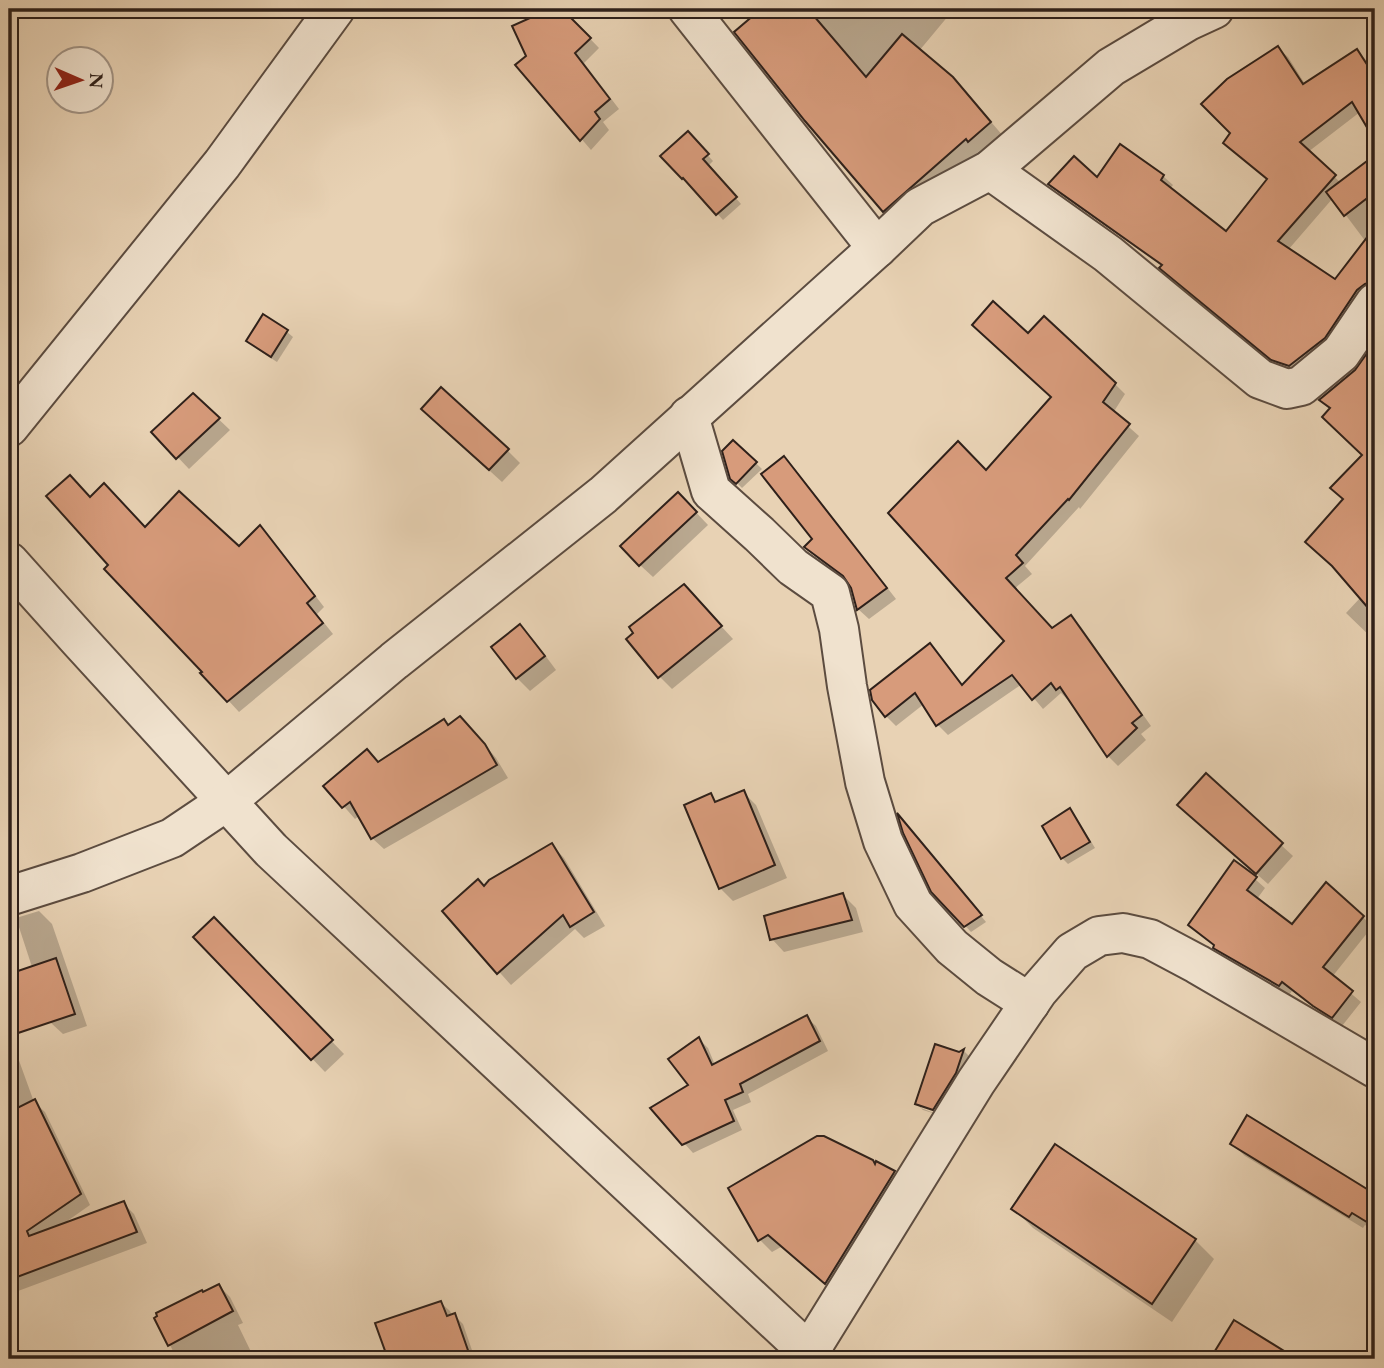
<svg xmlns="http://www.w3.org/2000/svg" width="1384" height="1368" viewBox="0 0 1384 1368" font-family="'EB Garamond',serif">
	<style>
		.shadow { fill: #0003; fill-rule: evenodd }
		.building { fill: #d79b7b; stroke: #2e201a; stroke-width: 2 }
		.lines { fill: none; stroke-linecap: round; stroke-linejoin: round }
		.street-casing { stroke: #5c4c40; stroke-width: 42 }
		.street { stroke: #f0e2ce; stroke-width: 38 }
	</style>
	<rect width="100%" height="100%" fill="#e8d2b4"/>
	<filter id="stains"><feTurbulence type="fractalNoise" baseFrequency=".00286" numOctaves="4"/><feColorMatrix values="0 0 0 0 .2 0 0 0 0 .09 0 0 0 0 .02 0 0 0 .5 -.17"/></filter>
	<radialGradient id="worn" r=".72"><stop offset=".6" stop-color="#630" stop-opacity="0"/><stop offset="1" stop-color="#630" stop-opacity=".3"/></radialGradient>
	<g class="shadow">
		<polygon points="541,9 578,9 570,18 599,48 584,63 619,109 603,122 609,130 591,150 518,65 528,57 545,13"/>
		<polygon points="764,9 808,9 817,20 828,9 954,9 919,51 952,78 967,94 1004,137 984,155 981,152 898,226 884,211 806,120 737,32"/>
		<polygon points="1009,9 1022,9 1016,15"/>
		<path d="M1278,48l10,9 17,27 51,-33 10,9 9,15v63l-15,-26 -52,40 33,31 26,-20 8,9v120l-76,83 -16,-6 -112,-92 -8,-11 -103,-72 -10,-10 48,-5 65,-3 10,9 -3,4 56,45 42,-54zM1333,198l33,44 -31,39 -47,-31z"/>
		<polygon points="688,134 713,161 708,166 741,204 723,220 690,183"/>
		<polygon points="287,332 293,337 277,362 254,347 248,341"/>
		<polygon points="1029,335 1115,384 1125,394 1113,413 1139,436 1080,509 1079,507 1025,566 1032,574 1014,589 1052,630 1070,617 1081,627 1151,726 1141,734 1146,740 1118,766 1108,756 1069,698 1067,699 1061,693 1043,709 1022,684 948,735 937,724 924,704 896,726 886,716 930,645 940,655 964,686 1007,641 986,472 1053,398"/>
		<polygon points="193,395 230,430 189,469 154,432"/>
		<polygon points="436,422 507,450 520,463 502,482"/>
		<polygon points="734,442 762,469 742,488 732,478"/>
		<polygon points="784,458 795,469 896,599 869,619 858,609 853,587 848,580 817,558 807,547 815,539"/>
		<polygon points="1360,460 1375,474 1375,641 1346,613 1361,597 1338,571 1344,500"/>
		<polygon points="691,507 708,525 653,577 640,565"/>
		<polygon points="260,527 271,538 324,607 317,614 333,634 239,712 203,673 205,672 111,565 145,529 239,549"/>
		<polygon points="696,599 733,639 672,689 660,677 628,639 636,633"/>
		<polygon points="520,627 533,639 556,670 530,691 517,678 494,647"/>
		<polygon points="449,726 472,730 496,758 508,778 384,849 372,838 360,815 355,819 326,786 367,751 379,763"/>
		<polygon points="1206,776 1293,856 1268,884 1191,816"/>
		<polygon points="743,792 756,805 787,878 733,901 720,888 710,796 718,803"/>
		<polygon points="1070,811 1076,817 1095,848 1068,864 1062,858"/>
		<polygon points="901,819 986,922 971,932 933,891"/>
		<polygon points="552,845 564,858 605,926 584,938 575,929 511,985 445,911"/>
		<polygon points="1255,879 1265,888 1257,899 1293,926 1363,917 1372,927 1332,977 1361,1002 1342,1026 1324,1015 1292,991 1289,995 1224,957 1215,947 1215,946 1190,925"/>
		<polygon points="843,895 856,908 863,932 784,952 772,939"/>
		<polygon points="39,911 52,924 87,1026 63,1034 50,1022 16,918"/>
		<polygon points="214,919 344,1054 325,1072 196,937"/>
		<polygon points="806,1017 816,1026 828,1051 748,1094 751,1102 733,1110 742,1130 693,1153 684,1143 690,1086 699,1039 708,1048 715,1065"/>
		<polygon points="9,1047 17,1055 34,1102 45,1112 90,1205 63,1224 123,1203 134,1214 147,1243 10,1294"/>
		<polygon points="964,1051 969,1056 961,1080 942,1111 921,1104 921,1108 939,1115 923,1110 917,1104 959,1053"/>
		<polygon points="1248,1118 1375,1196 1375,1231 1365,1225 1363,1228 1245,1156 1232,1144"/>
		<polygon points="877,1163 894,1172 907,1184 839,1295 781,1247 772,1252 760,1240 876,1165"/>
		<polygon points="1014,1209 1195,1240 1214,1259 1172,1322 1033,1228"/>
		<polygon points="219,1286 230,1297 243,1323 238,1325 254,1358 177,1359 157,1319"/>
		<polygon points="441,1303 450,1311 452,1316 454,1315 463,1324 475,1359 389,1359 377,1325"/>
	</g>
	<g class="building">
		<polygon points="550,9 562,9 591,38 575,53 610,99 595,112 600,119 580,141 515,65 526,56 512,26"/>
		<polygon points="761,9 808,9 866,77 902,34 953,77 991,122 968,142 966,139 883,212 805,121 734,32"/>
		<polygon points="1278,46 1303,84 1357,49 1375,77 1375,141 1352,102 1300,142 1336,175 1278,241 1335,279 1375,227 1375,281 1365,284 1357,290 1325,338 1289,366 1271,360 1159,268 1162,265 1048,184 1074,156 1097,177 1120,144 1164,175 1161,180 1226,231 1267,179 1223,143 1230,133 1201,104 1227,79"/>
		<polygon points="688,131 709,154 703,159 737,197 716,215 683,178 682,179 660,156"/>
		<polygon points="1375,155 1375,192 1344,216 1326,192"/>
		<polygon points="993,301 1028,333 1044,316 1116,383 1103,402 1130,424 1069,500 1068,499 1016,555 1023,563 1006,578 1052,628 1071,615 1142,715 1132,723 1137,728 1107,757 1060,687 1056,690 1051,683 1032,700 1012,675 936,726 915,693 885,717 872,700 870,690 930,643 962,685 1004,641 888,513 958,441 986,470 1051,397 972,325"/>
		<polygon points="263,314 288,330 271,357 246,341"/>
		<polygon points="1375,342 1375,616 1332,566 1305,542 1343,499 1330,488 1362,455 1322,417 1330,408 1319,400 1355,370"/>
		<polygon points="441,387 509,449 489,470 421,409"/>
		<polygon points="193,393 220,418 176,459 151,432"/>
		<polygon points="733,440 757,462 736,484 730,479 722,451"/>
		<polygon points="784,456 887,588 857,610 851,588 843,576 804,547 812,539 761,474"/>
		<polygon points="70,475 90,497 104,483 145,527 179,491 239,546 260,525 315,596 307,603 323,623 227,702 200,673 202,672 104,569 108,565 46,496"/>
		<polygon points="678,492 697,512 639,566 620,546"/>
		<polygon points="684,584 722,626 658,678 626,639 633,633 629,627"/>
		<polygon points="520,624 545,656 516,679 491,647"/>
		<polygon points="460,716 485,744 497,765 371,839 350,802 342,808 323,786 367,749 378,762 444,719 448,725"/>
		<polygon points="1206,773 1283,843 1256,874 1177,805"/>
		<polygon points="744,790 775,865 719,889 684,805 711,793 715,802"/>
		<polygon points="1070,808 1090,842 1061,859 1042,826"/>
		<polygon points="897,813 982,915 964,927 931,892 903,833"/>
		<polygon points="552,843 594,912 570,927 563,915 497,974 442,911 478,879 484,886 489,880"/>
		<polygon points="1234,860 1257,877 1247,890 1292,924 1326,882 1364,916 1323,967 1353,991 1332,1018 1313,1006 1282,982 1279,986 1213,948 1214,945 1188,925"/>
		<polygon points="843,893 852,920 770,940 764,916"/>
		<polygon points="214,917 333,1040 311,1060 193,937"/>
		<polygon points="56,958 75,1014 9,1036 9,974"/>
		<polygon points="807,1015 820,1041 740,1084 743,1092 725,1100 734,1121 682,1145 650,1108 688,1085 668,1059 699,1037 712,1065"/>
		<polygon points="935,1044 959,1052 964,1049 956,1073 933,1110 915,1104"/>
		<polygon points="35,1099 81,1194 27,1231 29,1236 124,1201 137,1232 9,1280 9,1112"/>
		<polygon points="1247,1115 1375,1194 1375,1227 1352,1213 1349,1217 1230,1144"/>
		<polygon points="817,1136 824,1136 873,1160 875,1164 876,1161 895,1171 825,1284 768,1235 758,1241 728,1188"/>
		<polygon points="1055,1144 1196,1239 1152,1304 1011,1209"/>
		<polygon points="219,1284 233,1311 168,1346 154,1318 157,1316 156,1313 202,1290 203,1292"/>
		<polygon points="441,1301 447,1316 455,1313 471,1359 388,1359 375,1323"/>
		<polygon points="1234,1320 1297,1359 1210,1359"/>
	</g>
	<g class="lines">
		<defs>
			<g id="street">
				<polyline points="688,9 877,248"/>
				<polyline points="990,170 1108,254 1260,379 1287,389 1301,386 1341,353 1375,303"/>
				<polyline points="689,416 711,491 759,534 793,567 830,593 839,629 847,686 865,782 883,841 913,904 952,947 989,977 1030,1003"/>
				<polyline points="9,427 222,164 335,9"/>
				<polyline points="9,562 79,640 271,850 816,1359"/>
				<polyline points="9,896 82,873 172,838 227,801 394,661 603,495 877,248 920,207 990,170 1111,67 1188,21 1214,9"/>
				<polyline points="809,1352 976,1082 1038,991 1072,952 1099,936 1123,933 1150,939 1197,964 1375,1068"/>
			</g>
		</defs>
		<use href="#street" class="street-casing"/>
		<use href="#street" class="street"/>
	</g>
	<rect width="1384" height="1368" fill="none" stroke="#e8d2b4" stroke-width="35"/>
	<rect x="10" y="10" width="1363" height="1347" fill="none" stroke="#2e201a" stroke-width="3.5"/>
	<rect x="18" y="18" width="1349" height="1333" fill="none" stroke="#2e201a" stroke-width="2"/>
	<g transform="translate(80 80) rotate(92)"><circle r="33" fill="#f0e2ce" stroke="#a29486" stroke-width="2"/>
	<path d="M0-5L12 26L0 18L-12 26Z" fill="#8f2418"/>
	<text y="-10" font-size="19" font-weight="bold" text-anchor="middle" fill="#2e201a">N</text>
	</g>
	<rect width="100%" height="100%" filter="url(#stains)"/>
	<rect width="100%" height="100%" fill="url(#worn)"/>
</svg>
